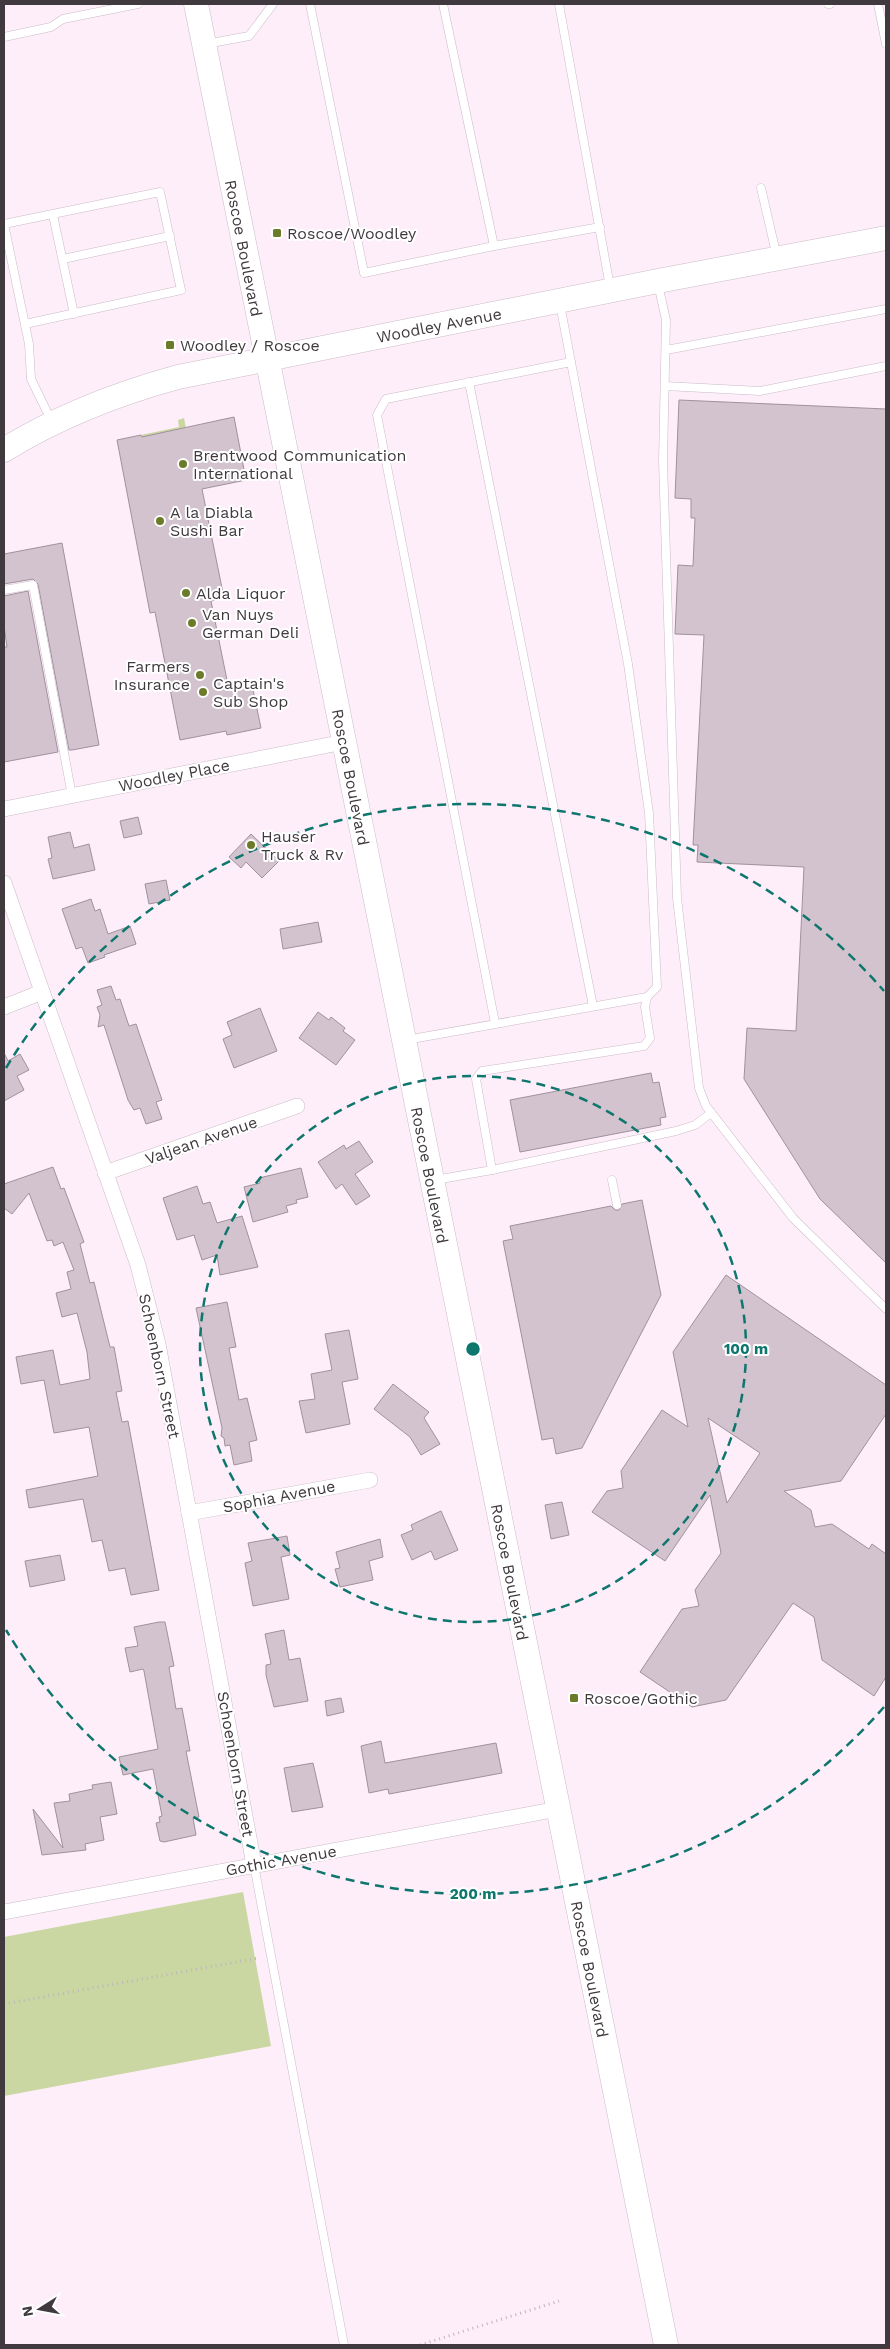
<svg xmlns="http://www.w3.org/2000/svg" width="890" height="2349" viewBox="0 0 890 2349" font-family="'Work Sans',sans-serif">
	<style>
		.green { fill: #cad7a2 }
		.building { fill: #d2c3ce; stroke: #a0929c; fill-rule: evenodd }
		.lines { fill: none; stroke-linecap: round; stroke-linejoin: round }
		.lane-casing { stroke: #cbbcc7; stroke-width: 9 }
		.street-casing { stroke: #cbbcc7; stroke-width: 16 }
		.primary-casing { stroke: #cbbcc7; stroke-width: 25 }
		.path { stroke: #c0b4bd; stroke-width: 3; stroke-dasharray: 1 4; stroke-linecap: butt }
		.lane { stroke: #fff; stroke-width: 8 }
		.street { stroke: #fff; stroke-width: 15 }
		.primary { stroke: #fff; stroke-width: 24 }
		.ring { fill: none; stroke: #0f766e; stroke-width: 2.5; stroke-dasharray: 9 6 }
		.poi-dot { fill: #6c7b29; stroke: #fff; stroke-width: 2 }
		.labels { text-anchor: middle; stroke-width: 4; stroke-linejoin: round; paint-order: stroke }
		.poi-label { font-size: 16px; fill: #403a3f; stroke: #fff; text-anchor: start }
		.street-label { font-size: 16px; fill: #403a3f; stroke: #fff }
		.centre { fill: #0f766e; stroke: #fff; stroke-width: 2.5 }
		.ring-label { font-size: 15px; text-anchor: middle; font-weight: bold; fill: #0f766e; stroke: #fff; stroke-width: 4; stroke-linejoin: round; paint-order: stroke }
	</style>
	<rect width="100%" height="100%" fill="#fdeef9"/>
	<g class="green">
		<polygon points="184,418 186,428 142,437 141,435 179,427 178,420"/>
		<polygon points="243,1892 271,2046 4,2096 4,1937"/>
	</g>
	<g class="building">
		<polygon points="679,400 886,409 886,1263 820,1199 744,1079 747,1028 796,1031 804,867 697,862 698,845 693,845 704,635 675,634 678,565 693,566 695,518 691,518 691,499 675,498"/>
		<polygon points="234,417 246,480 202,489 224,598 211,601 229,690 252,685 261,728 227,735 226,731 180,740 155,612 150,613 117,440 141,435 142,437"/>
		<polygon points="62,543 99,745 72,750 69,750 38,584 33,579 4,584 4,554"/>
		<polygon points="28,591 58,752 4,762 4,647 7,647 4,626 4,596"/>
		<polygon points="138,817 142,834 124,838 120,821"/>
		<polygon points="70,832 74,848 89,844 95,870 53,879 48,859 52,858 48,837"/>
		<polygon points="251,834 279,861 262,878 246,862 241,868 229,857"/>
		<polygon points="166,880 170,900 149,904 145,884"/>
		<polygon points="91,899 95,911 100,909 108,934 130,926 136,944 104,955 105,957 88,963 82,947 76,949 62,909"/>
		<polygon points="318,922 322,942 283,949 280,929"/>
		<polygon points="111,986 116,1000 120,999 129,1026 136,1024 162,1100 156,1102 162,1119 146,1124 140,1108 134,1110 128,1100 104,1025 98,1027 100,1015 97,1007 102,1005 97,990"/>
		<polygon points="260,1008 277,1051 234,1068 223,1039 232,1035 227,1022"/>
		<polygon points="318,1012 329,1020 331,1017 345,1028 343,1031 355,1040 336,1065 299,1038"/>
		<polygon points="4,1053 8,1061 20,1054 29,1070 17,1076 24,1090 4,1101"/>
		<polygon points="651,1073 653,1083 659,1082 666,1117 660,1118 661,1125 520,1152 510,1100"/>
		<polygon points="359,1141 373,1162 355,1174 370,1196 356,1205 342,1184 336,1189 318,1162 344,1145 346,1149"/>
		<polygon points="53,1167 61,1189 64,1188 84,1242 80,1244 90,1283 94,1282 110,1347 114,1347 122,1391 116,1392 122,1422 128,1421 159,1590 131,1595 125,1568 109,1571 102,1540 92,1542 83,1499 29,1508 26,1490 98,1476 89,1427 54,1433 44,1380 21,1384 16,1357 53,1350 60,1385 90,1379 87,1352 77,1313 62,1317 56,1293 71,1289 67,1272 74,1270 63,1242 54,1246 52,1240 47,1241 29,1193 12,1214 4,1208 4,1184"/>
		<polygon points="301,1168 308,1197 296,1200 297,1203 286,1206 288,1212 253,1222 244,1187 260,1183 259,1178"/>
		<polygon points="197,1186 203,1204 210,1202 217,1223 242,1216 258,1267 220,1275 217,1255 202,1260 194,1235 177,1240 163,1198"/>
		<polygon points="642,1200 661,1295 582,1448 556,1454 553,1438 542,1440 503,1241 513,1239 510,1226 611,1206 615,1210 619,1210 622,1204"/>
		<path d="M726,1275l160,110v29l-45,67 -57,10 27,19 4,17 17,-3 37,25 3,-5 14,10v123l-12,19 -52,-36 -8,-43 -21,-14 -67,97 -34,7 -52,-35 42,-63 17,-3 -4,-16 26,-37 -11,-58 -45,66 -73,-49 15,-21 16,-3 -2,-17 41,-61 26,17 -15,-75zM708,1418l52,35 -33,50z"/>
		<polygon points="227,1302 236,1347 229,1348 239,1400 247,1398 257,1440 249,1442 252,1461 234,1465 230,1445 225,1446 224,1438 221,1436 222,1428 196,1308"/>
		<polygon points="349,1330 358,1379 342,1382 350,1424 306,1433 299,1401 315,1399 311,1374 332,1370 325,1334"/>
		<polygon points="393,1384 429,1412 424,1418 440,1444 421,1455 410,1437 374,1409"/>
		<polygon points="562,1502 569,1535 551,1539 545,1505"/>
		<polygon points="441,1511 458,1550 435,1560 431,1551 412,1560 401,1535 413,1530 411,1525"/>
		<polygon points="287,1536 290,1555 281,1557 289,1599 253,1606 245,1563 252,1561 248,1543"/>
		<polygon points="380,1539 383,1557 369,1561 373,1580 340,1587 335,1569 340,1568 336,1552"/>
		<polygon points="60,1555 65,1580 30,1587 25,1561"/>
		<polygon points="159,1622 165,1622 174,1666 169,1667 176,1709 182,1708 190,1751 186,1751 199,1817 193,1818 196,1835 164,1842 160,1841 156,1823 160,1822 159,1817 162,1816 153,1769 123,1775 119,1757 158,1749 144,1671 143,1669 130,1672 125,1648 138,1646 134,1627"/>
		<polygon points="284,1630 289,1660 300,1658 308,1701 274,1707 266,1675 266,1665 271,1664 265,1634"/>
		<polygon points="341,1698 344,1712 327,1716 325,1701"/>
		<polygon points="381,1741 385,1763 496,1743 502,1773 389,1794 388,1789 369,1793 361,1746"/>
		<polygon points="313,1763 323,1807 292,1812 284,1768"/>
		<polygon points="111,1782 117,1814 100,1817 104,1840 85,1844 86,1850 42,1855 33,1809 63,1848 54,1803 70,1801 69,1794 93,1789 92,1785"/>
	</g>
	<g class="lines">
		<defs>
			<g id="lane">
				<polyline points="310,4 364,273 494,246 443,4"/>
				<polyline points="559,4 610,287"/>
				<polyline points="828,4 830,4"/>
				<polyline points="878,4 886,44"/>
				<polyline points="4,37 51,27 63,19 138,4"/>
				<polyline points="206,44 249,36 273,4"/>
				<polyline points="761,188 777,257"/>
				<polyline points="53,215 74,314"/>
				<polyline points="4,224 160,192 181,290 25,324"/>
				<polyline points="4,224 29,344 31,379 51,420"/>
				<polyline points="494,246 600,227"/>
				<polyline points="63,259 170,236"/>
				<polyline points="658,284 666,320 663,461 677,898 699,1088 706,1106 793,1218 886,1309"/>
				<polyline points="666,350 886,309"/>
				<polyline points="469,382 593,1006"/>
				<polyline points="665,386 760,391 886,366"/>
				<polyline points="4,590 33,585 72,796"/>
				<polyline points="495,1023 377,415 386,399 571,362"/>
				<polyline points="406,1040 647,997 657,987 649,813 628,664 560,304"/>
				<polyline points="492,1170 676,1131 695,1125 711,1113"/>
				<polyline points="435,1180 492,1170 476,1079 482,1071 644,1046 650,1038 645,1007 647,997"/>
				<polyline points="612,1180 617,1205"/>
				<polyline points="254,1865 344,2345"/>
			</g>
			<g id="street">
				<polyline points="4,809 344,742"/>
				<polyline points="4,883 138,1265 158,1344 254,1865"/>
				<polyline points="4,1007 42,992"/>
				<polyline points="105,1173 297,1106"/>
				<polyline points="189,1513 370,1480"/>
				<polyline points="4,1912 558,1809"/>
			</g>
			<g id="primary">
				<polyline points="196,4 666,2345"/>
				<path d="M4,450c55,-34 112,-56 174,-73l480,-96 228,-43"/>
			</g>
		</defs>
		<use href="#lane" class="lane-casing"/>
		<use href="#street" class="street-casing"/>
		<use href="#primary" class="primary-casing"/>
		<g class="path">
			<polyline points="4,2004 259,1958"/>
			<polyline points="420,2345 559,2301"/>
		</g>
		<use href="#lane" class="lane"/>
		<use href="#street" class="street"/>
		<use href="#primary" class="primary"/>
	</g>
	<g class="ring">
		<circle cx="473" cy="1349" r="273"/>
		<path d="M884 1707A545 545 0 0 1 6 1630M6 1068A545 545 0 0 1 884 991"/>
	</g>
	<g class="poi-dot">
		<rect x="272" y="228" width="10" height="10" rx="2.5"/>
		<rect x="165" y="340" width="10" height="10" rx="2.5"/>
		<circle cx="183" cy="464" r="5"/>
		<circle cx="160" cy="521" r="5"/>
		<circle cx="186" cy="593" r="5"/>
		<circle cx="192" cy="623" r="5"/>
		<circle cx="200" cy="675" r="5"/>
		<circle cx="203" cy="692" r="5"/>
		<circle cx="251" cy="845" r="5"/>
		<rect x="569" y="1693" width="10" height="10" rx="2.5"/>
	</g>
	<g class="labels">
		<g class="poi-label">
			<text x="287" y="239">Roscoe/Woodley</text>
			<text x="180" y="351">Woodley / Roscoe</text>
			<text x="193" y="461">Brentwood Communication<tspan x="193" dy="18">International</tspan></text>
			<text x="170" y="518">A la Diabla<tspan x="170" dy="18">Sushi Bar</tspan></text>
			<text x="196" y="599">Alda Liquor</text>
			<text x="202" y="620">Van Nuys<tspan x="202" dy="18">German Deli</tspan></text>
			<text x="190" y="672" text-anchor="end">Farmers<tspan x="190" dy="18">Insurance</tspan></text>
			<text x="213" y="689">Captain's<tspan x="213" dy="18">Sub Shop</tspan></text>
			<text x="261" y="842">Hauser<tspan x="261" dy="18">Truck &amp; Rv</tspan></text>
			<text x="584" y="1704">Roscoe/Gothic</text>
		</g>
		<g class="street-label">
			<text transform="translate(244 248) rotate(79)" y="6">Roscoe Boulevard</text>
			<text transform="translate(439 325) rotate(-11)" y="6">Woodley Avenue</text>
			<text transform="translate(174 775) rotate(-11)" y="6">Woodley Place</text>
			<text transform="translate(351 777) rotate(79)" y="6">Roscoe Boulevard</text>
			<text transform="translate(201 1140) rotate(-19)" y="6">Valjean Avenue</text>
			<text transform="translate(430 1175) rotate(79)" y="6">Roscoe Boulevard</text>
			<text transform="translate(160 1366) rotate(78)" y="6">Schoenborn Street</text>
			<text transform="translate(279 1496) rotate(-11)" y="6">Sophia Avenue</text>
			<text transform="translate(510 1572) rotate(79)" y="6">Roscoe Boulevard</text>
			<text transform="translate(236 1764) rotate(80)" y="6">Schoenborn Street</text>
			<text transform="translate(281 1860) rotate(-10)" y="6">Gothic Avenue</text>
			<text transform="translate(590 1969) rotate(79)" y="6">Roscoe Boulevard</text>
		</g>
	</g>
	<circle cx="473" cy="1349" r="8" class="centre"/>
	<g class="ring-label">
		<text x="746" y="1354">100 m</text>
		<text x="473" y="1899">200 m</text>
	</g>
	<rect width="890" height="2349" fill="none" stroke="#403a3f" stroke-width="10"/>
	<g transform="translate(40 2309) rotate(259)" stroke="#ffffff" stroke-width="4" paint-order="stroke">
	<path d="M0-4L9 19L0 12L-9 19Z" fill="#403a3f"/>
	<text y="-8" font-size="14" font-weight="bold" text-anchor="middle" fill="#403a3f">N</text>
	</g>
</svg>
